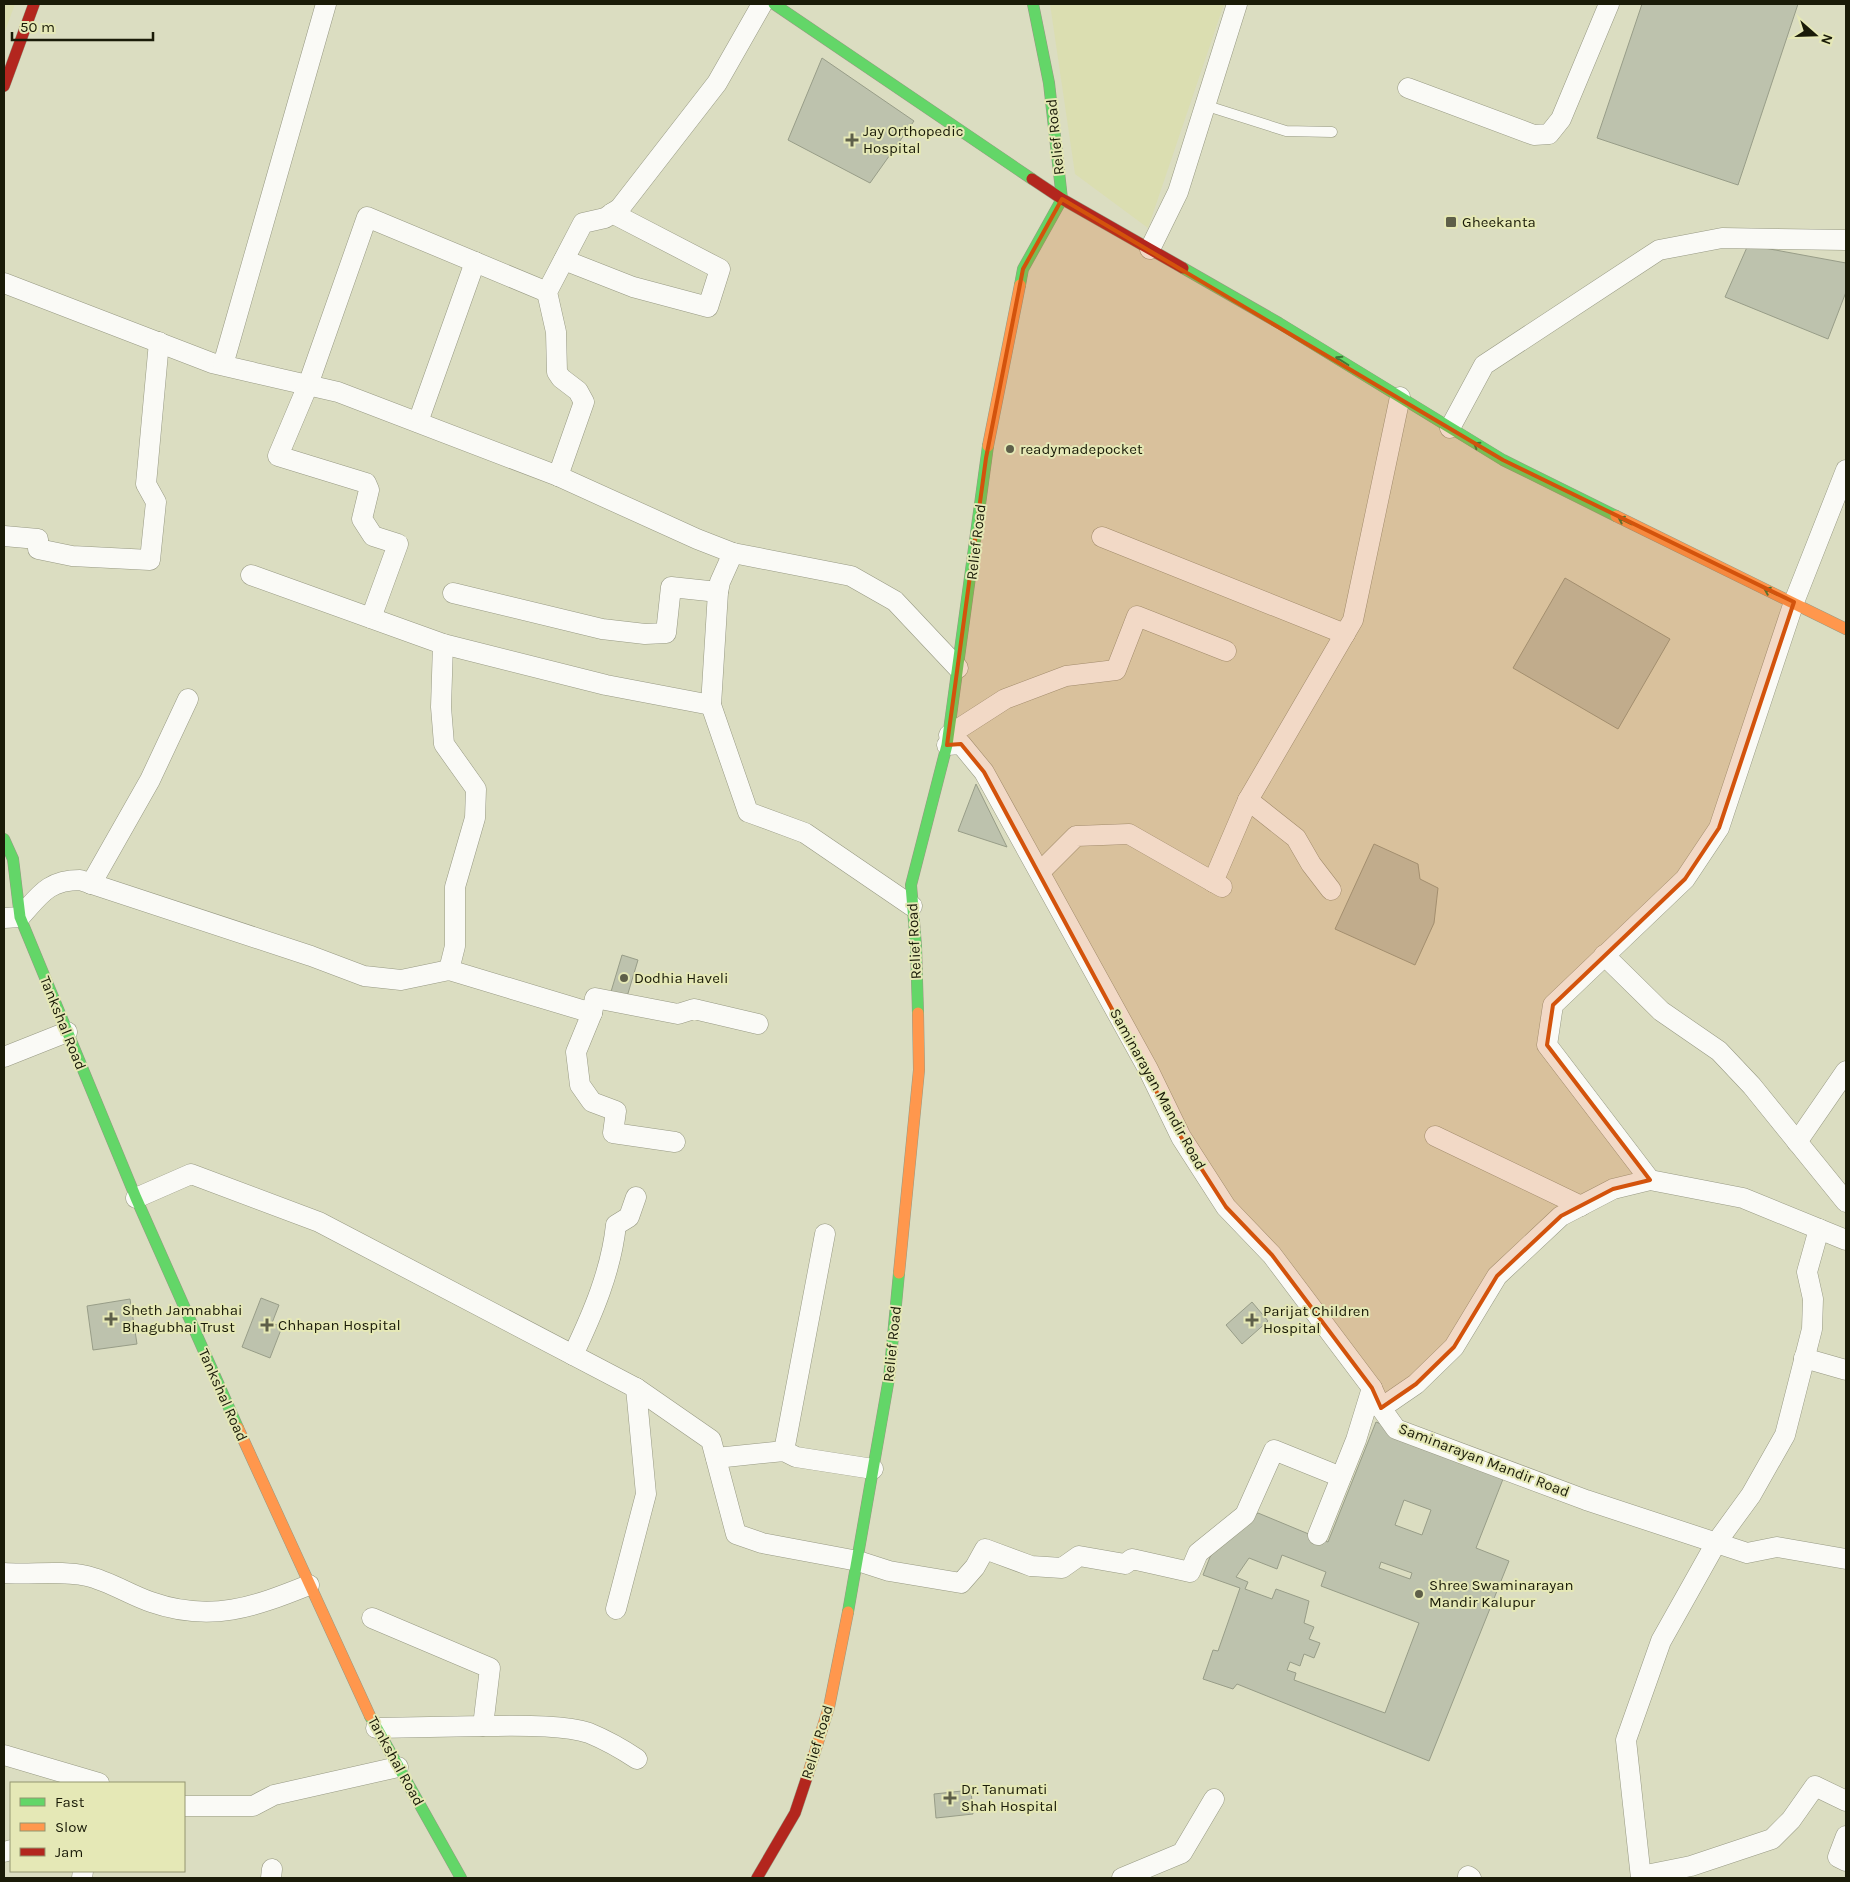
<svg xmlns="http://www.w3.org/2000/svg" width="1850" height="1882" viewBox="0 0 1850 1882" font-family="Karla,sans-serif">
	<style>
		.built { fill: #dbdeb1 }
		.building { fill: #bdc2ad; stroke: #989d88; fill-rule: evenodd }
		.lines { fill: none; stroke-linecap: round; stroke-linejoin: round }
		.lane-casing { stroke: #979983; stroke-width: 11 }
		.street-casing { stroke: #979983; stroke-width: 21 }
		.fast-casing { stroke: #979983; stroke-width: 12 }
		.slow-casing { stroke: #979983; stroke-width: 12 }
		.jam-casing { stroke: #979983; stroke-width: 12 }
		.lane { stroke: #fafaf6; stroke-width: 10 }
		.street { stroke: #fafaf6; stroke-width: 20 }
		.fast { stroke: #63d668; stroke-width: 11 }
		.slow { stroke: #ff974d; stroke-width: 11 }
		.jam { stroke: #b3261e; stroke-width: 11 }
		.oneway { stroke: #3e7838 }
		.marked { fill: #d3530c; fill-opacity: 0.2; stroke: #d3530c; stroke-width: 4; stroke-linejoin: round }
		.poi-dot { fill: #5e5f49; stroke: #e5e8b6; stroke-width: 2 }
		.labels { text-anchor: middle; stroke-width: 4; stroke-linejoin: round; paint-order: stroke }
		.poi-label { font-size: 15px; fill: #1a1b08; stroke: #e5e8b6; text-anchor: start }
		.street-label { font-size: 15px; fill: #1a1b08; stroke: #e5e8b6 }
	</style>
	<rect width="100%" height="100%" fill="#dbddc1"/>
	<g class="built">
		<polygon points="4,4 15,4 4,34"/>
		<polygon points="1050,4 1224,4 1148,228 1075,174"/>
	</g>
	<g class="building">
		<polygon points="1642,4 1798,4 1738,185 1597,138"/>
		<polygon points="822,58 914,121 870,183 788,140"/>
		<polygon points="1748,245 1846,263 1846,292 1828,339 1725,297"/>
		<polygon points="1565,578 1670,639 1618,729 1513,668"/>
		<polygon points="976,784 1007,847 958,831"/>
		<polygon points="1374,844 1418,864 1420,879 1438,888 1434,923 1415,965 1335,929"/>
		<polygon points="622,955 638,960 626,1000 610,995"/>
		<polygon points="261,1298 279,1305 272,1323 282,1327 270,1358 242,1347"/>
		<polygon points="130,1299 137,1344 93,1350 87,1306"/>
		<polygon points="1252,1302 1268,1321 1242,1344 1226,1325"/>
		<path d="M1376,1422l129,52 -29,74 33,13 -80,200 -192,-77 -4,5 -30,-10 10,-29 5,1 22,-63 -37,-13 7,-18 13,-17 35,-27 70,29zM1404,1500l27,10 -9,25 -27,-10zM1282,1555l44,17 -5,14 98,37 -34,90 -91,-33 2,-7 -9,-3 3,-8 10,4 4,-12 10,4 6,-15 -11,-4 5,-12 -10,-4 5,-22 -33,-12 -4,10 -27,-10 3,-7 -12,-5 13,-19 28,11zM1381,1562l31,11 -2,6 -31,-11z"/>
		<polygon points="971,1790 973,1814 936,1818 934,1794"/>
	</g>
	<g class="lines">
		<defs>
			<polyline id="lane" points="1204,105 1286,131 1332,132"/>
			<g id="street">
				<polyline points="1408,88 1534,135 1549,134 1561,119 1609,4"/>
				<polyline points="1150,249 1178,192 1237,4"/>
				<polyline points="564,260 633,287 708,307 720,269 612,213"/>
				<polyline points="4,283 212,363 338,392 558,476 697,539 733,553 851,576 895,601 958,668"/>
				<polyline points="223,365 326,4"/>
				<polyline points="418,422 475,262"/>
				<polyline points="1450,428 1484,365 1659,250 1722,238 1846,240"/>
				<polyline points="558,476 584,402 578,391 561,378 557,372 556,332 547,292 583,223 605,218 620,208 717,83 762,4"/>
				<polyline points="4,536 38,539 38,549 72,556 150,560 156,502 146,484 159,342"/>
				<polyline points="1102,537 1345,634"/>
				<polyline points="733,553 720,582 718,592 711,705 748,812 805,833 912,906"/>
				<polyline points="251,575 443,644 606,685 711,705"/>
				<polyline points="453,593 602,629 645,634 666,633 671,587 718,592"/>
				<polyline points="371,618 398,544 373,536 362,519 369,490 366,483 278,456 308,385 367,217 547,292"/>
				<polyline points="443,644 441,707 444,744 476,789 475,818 455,887 455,946 449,970"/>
				<polyline points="949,735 1005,699 1066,676 1116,670 1137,616 1226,651"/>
				<polyline points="947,745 961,744 984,772 1148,1069 1181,1137 1226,1207 1272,1255 1372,1388 1381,1408 1396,1429 1586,1500 1747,1553 1777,1547 1846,1559"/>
				<polyline points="1248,800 1296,838 1311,864 1331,890"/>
				<polyline points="1040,872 1076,836 1129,834 1222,887"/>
				<polyline points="1213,882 1248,800 1353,620 1400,397"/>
				<polyline points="91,884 150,780 188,699"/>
				<path d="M4,918l16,-1c20,-22 28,-37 60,-37l231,76 53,20 37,4 48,-10 143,43 3,-15 83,16 16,-5 64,15"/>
				<polyline points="1604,955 1661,1011 1719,1051 1752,1086 1846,1202"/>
				<polyline points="592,1013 576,1052 580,1085 592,1102 616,1111 613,1133 675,1142"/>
				<polyline points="4,1057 67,1032"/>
				<polyline points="1435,1136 1581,1206"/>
				<polyline points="1797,1142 1846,1071"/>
				<polyline points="1650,1180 1547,1045 1553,1005 1685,879 1719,828 1794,602 1846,470"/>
				<polyline points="136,1198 191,1174 319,1222 636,1388 711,1440 736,1534 762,1543 858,1561 889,1571 961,1583 975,1567 985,1549 1031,1566 1062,1568 1079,1556 1125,1564 1132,1559 1190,1572 1198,1553 1245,1515 1274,1450 1341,1477"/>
				<path d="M573,1355c20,-42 38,-84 43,-130l13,-8 7,-20"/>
				<polyline points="1804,1358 1846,1370"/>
				<polyline points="1381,1408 1416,1384 1454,1347 1497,1276 1561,1216 1613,1189 1650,1180 1743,1198 1846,1240"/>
				<polyline points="784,1451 825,1234"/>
				<polyline points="716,1458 784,1451 796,1457 873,1469"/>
				<polyline points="1318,1535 1356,1440 1372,1388"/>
				<path d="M4,1573c28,2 56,-3 83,3 22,5 43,19 64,26 60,21 103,5 158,-17"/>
				<polyline points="616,1609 646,1494 636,1388"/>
				<polyline points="372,1618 490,1668 483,1726 376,1728"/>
				<path d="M483,1726c29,0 80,-2 106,7 17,7 33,16 48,26"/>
				<polyline points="4,1755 99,1783"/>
				<polyline points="184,1806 253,1806 274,1795 398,1767"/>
				<polyline points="1846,1836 1838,1857 1846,1861"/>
				<polyline points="4,1852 11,1850"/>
				<polyline points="1468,1876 1471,1878"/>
				<polyline points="1641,1876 1691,1866 1772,1839 1791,1820 1815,1786 1846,1801"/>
				<polyline points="82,1878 83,1871"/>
				<polyline points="271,1878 272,1869"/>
				<polyline points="1122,1878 1182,1853 1214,1799"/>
				<polyline points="1641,1878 1626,1740 1661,1641 1716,1543 1751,1495 1785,1435 1812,1329 1813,1299 1807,1272 1819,1229"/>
			</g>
			<g id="fast">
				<polyline points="774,4 1032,179"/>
				<polyline points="1183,268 1279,323 1503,460 1616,516"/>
				<polyline points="1020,285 1023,269 1062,199 1049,83 1033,4"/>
				<polyline points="4,839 13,859 20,917 136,1198 238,1428"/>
				<polyline points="918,1013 916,946 911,885 947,745 988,446"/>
				<polyline points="848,1612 889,1378 899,1273"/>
				<polyline points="370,1716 461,1878"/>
			</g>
			<g id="slow">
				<polyline points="988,446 1020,285"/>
				<polyline points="1616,516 1846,629"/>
				<polyline points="899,1273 919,1070 918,1013"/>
				<polyline points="238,1428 370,1716"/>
				<polyline points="808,1774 829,1707 848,1612"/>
			</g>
			<g id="jam">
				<polyline points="4,86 34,4"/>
				<polyline points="1032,179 1062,199 1183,268"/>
				<polyline points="757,1878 795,1813 808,1774"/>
			</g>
		</defs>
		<use href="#lane" class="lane-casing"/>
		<use href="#street" class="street-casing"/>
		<use href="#fast" class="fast-casing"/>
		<use href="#slow" class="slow-casing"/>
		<use href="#jam" class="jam-casing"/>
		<use href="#lane" class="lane"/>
		<use href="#street" class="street"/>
		<use href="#fast" class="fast"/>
		<use href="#slow" class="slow"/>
		<use href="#jam" class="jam"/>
	</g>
	<defs><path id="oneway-shaft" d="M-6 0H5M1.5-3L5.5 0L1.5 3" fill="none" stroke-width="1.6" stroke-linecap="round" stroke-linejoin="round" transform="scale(1.25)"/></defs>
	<g class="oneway">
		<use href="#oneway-shaft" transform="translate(1342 361) rotate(-148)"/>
		<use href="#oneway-shaft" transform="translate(1480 447) rotate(-148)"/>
		<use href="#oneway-shaft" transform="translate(1625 521) rotate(-154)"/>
		<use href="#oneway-shaft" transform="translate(1771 592) rotate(-156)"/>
	</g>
	<path class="marked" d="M1062,199l441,261 291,142 -75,226 -34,51 -132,126 -6,40 103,135 -37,9 -52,27 -64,60 -43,71 -38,37 -35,24 -9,-20 -100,-133 -46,-48 -45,-70 -197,-365 -23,-28 -14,1 39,-287 37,-189z"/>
	<g class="poi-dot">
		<path d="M849.5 132.5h5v5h5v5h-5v5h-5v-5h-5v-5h5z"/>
		<rect x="1445" y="216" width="12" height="12" rx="2.5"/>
		<circle cx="1010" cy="449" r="5"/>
		<circle cx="624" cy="978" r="5"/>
		<path d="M108.5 1311.5h5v5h5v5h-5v5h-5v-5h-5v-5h5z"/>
		<path d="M1249.5 1312.5h5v5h5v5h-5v5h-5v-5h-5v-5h5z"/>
		<path d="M264.5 1317.5h5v5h5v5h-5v5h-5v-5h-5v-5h5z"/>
		<circle cx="1419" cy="1594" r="5"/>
		<path d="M947.5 1790.5h5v5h5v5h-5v5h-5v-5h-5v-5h5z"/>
	</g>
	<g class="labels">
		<g class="poi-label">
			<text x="863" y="136">Jay Orthopedic<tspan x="863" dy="17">Hospital</tspan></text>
			<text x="1462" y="227">Gheekanta</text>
			<text x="1020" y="454">readymadepocket</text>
			<text x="634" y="983">Dodhia Haveli</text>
			<text x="122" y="1315">Sheth Jamnabhai<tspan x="122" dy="17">Bhagubhai Trust</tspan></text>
			<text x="1263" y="1316">Parijat Children<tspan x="1263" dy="17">Hospital</tspan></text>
			<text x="278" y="1330">Chhapan Hospital</text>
			<text x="1429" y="1590">Shree Swaminarayan<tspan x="1429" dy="17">Mandir Kalupur</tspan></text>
			<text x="961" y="1794">Dr. Tanumati<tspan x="961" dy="17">Shah Hospital</tspan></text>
		</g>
		<g class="street-label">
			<text transform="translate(1055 137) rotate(-96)" y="5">Relief Road</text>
			<text transform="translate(976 542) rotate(-83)" y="5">Relief Road</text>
			<text transform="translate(914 941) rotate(-93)" y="5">Relief Road</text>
			<text transform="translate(63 1023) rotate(68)" y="5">Tankshal Road</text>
			<text transform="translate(1158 1089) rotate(61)" y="5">Saminarayan Mandir Road</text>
			<text transform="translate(892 1344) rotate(-84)" y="5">Relief Road</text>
			<text transform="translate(223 1395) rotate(66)" y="5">Tankshal Road</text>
			<text transform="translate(1484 1460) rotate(21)" y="5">Saminarayan Mandir Road</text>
			<text transform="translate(817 1742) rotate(-73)" y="5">Relief Road</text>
			<text transform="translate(396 1761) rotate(61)" y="5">Tankshal Road</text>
		</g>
	</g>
	<rect width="1850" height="1882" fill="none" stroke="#1a1b08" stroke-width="10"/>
	<rect x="10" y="1782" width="175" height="90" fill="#e5e8b6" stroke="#949670"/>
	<rect x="20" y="1798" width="25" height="8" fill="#63d668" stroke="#949670"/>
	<text x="55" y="1807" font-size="15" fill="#1a1b08">Fast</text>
	<rect x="20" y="1823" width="25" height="8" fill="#ff974d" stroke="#949670"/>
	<text x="55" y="1832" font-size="15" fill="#1a1b08">Slow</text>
	<rect x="20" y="1848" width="25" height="8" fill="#b3261e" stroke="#949670"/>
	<text x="55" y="1857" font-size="15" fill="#1a1b08">Jam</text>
	<g transform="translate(1815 35) rotate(110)" stroke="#e5e8b6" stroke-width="4" paint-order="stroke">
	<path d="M0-4L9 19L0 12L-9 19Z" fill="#1a1b08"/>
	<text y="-8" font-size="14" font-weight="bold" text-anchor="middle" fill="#1a1b08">N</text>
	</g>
	<path d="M12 32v8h141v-8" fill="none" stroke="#1a1b08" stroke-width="2.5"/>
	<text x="20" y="32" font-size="15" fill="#1a1b08" stroke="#e5e8b6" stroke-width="4" paint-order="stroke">50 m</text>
</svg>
